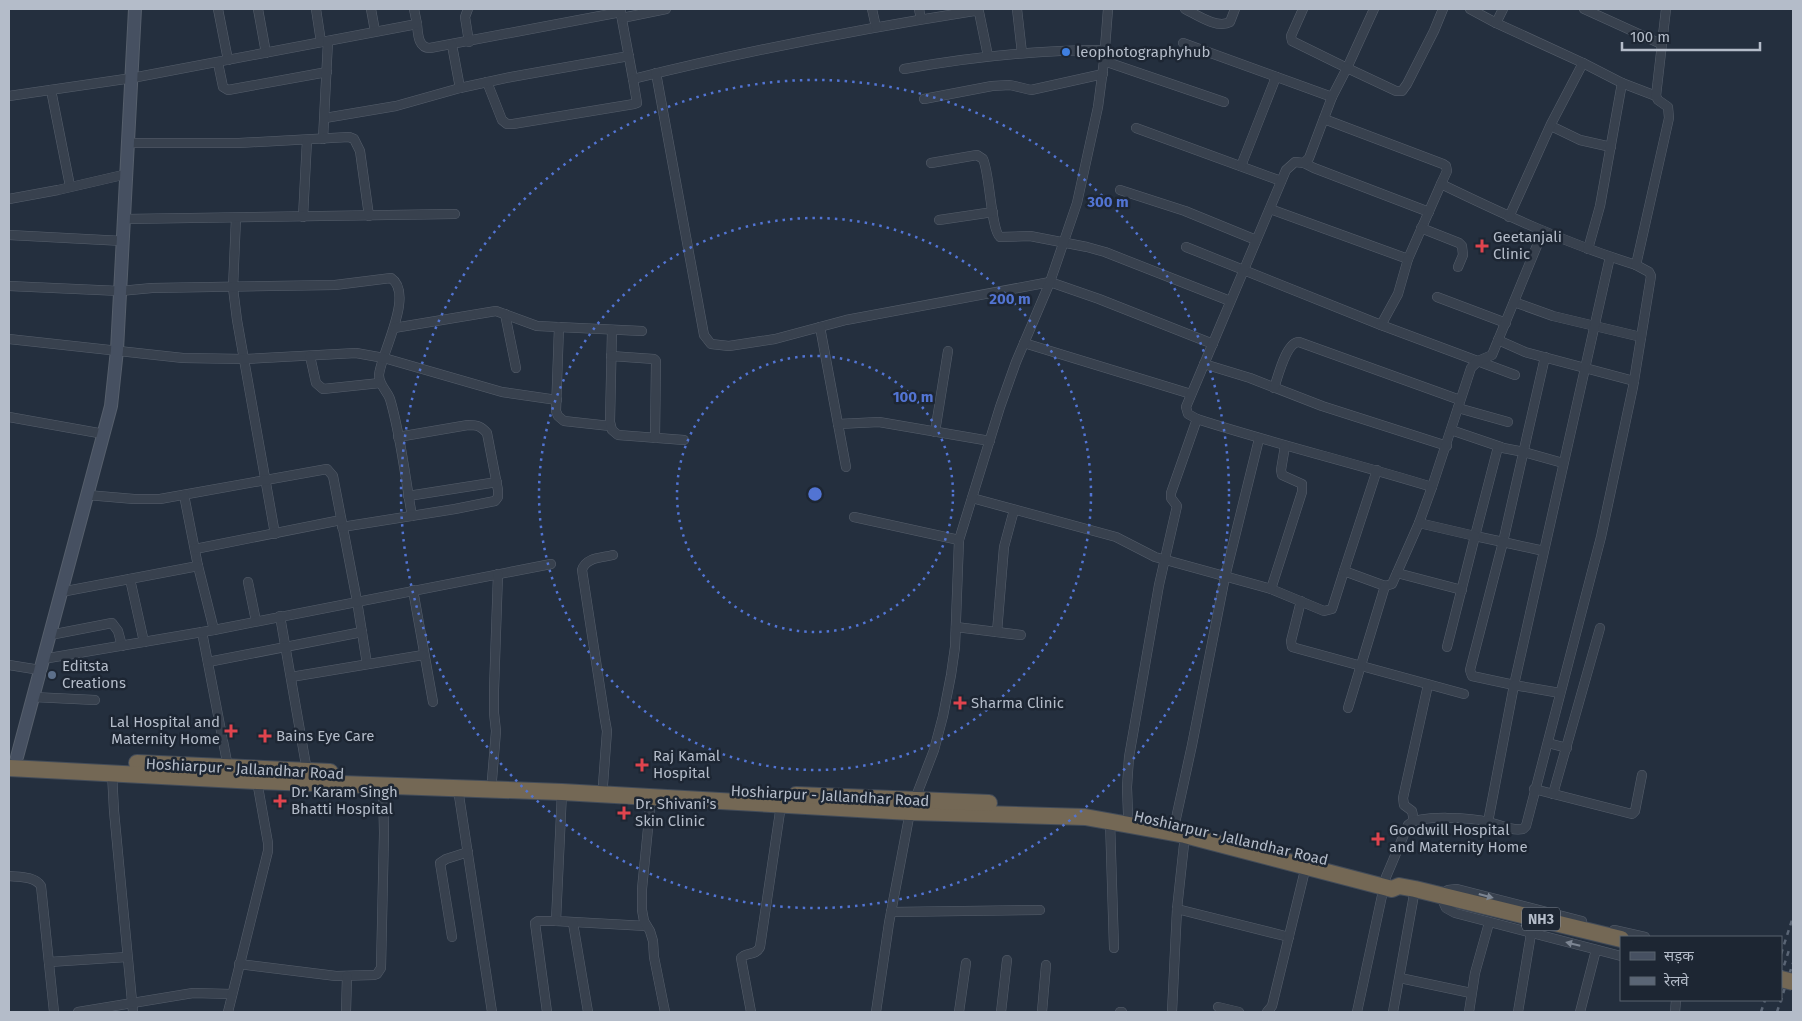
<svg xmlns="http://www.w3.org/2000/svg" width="1802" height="1021" viewBox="0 0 1802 1021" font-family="'Fira Sans','Noto Sans Devanagari',sans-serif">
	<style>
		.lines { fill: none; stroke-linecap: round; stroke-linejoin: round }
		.street-casing { stroke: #565f6c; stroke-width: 10 }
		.secondary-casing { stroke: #565f6c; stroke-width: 14 }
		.highway-casing { stroke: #434c59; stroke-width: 18 }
		.street { stroke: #38414e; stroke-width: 9 }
		.secondary { stroke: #465061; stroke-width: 12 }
		.highway { stroke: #746855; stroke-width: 16 }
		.rail { stroke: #5a6575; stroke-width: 2.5; stroke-dasharray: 5 5; stroke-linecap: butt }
		.highway-bridge-casing { stroke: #434c59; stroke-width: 18; stroke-linecap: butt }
		.highway-bridge { stroke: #746855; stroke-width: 16 }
		.oneway { fill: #7c8592 }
		.ring { fill: none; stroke: #5274d3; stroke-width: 2.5; stroke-dasharray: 2.5 5 }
		.shop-dot { fill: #3f7fe0; stroke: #1d2633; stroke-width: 2 }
		.health-dot { fill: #e0444e; stroke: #1d2633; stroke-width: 2 }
		.service-dot { fill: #5c6f8a; stroke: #1d2633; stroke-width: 2 }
		.labels { text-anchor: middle; stroke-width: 5; stroke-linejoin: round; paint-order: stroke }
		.shield { fill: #1d2633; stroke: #878f9c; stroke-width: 1 }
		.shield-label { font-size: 14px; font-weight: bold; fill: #b4bcc9 }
		.poi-label { font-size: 15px; fill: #b4bcc9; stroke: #1d2633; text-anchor: start }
		.street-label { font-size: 15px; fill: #b4bcc9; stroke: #1d2633 }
		.centre { fill: #5274d3; stroke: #1d2633; stroke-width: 2.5 }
		.ring-label { font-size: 15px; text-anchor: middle; font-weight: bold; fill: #5274d3; stroke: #1d2633; stroke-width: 5; stroke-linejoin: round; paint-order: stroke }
	</style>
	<rect width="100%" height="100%" fill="#242f3e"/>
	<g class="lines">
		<defs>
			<g id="street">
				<polyline points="218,9 228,60"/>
				<polyline points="258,9 266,53"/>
				<polyline points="316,9 321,42"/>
				<polyline points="371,9 375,31"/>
				<polyline points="468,9 465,17 469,42"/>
				<path d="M620,9l13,70c113,-28 227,-50 341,-68l5,1 9,44"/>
				<polyline points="872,9 876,27"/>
				<polyline points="919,9 921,19"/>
				<polyline points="1017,9 1022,53"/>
				<path d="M1185,9c12,6 32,20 45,13l5,-13"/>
				<polyline points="1303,9 1291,36 1292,41 1347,68 1374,9"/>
				<polyline points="1470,9 1496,23 1583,63"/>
				<polyline points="1584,9 1661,44"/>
				<polyline points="622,18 666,9"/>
				<polyline points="1496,23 1503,9"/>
				<path d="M417,24c1,10 1,24 13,24l191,-36"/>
				<polyline points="1183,43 1332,97"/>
				<polyline points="452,45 460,88"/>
				<polyline points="1104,61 1224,102"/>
				<polyline points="218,63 223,87 228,90 327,72"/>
				<path d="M904,69c66,-12 133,-19 200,-19"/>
				<polyline points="656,73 704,335 711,344 729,346 775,339 846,320 1050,282 1099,299 1213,344"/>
				<polyline points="487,82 502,120 507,124 513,124 634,104 637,103 633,79"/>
				<polyline points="51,90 70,186"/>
				<polyline points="9,96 132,78 417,24 414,9"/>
				<polyline points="924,99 992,86 1010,85 1031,90 1103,74"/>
				<polyline points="325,118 396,106 460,88 511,77 629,56"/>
				<polyline points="1324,119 1443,164 1446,166 1447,171 1441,184"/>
				<polyline points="1551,126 1580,140 1611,147"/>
				<polyline points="1136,128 1281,181"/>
				<polyline points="323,139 328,41"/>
				<polyline points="128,143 239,143 349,137 354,139 360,151 369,216"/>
				<path d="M931,163l46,-8 6,4c7,15 8,71 17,78l30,-1 57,11 18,5 125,49"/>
				<polyline points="1304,163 1314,168 1429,212"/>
				<polyline points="1241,166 1276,77"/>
				<polyline points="1120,190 1185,211 1256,240"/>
				<polyline points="9,199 58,190 127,174"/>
				<path d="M1270,209l138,50 33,-75c64,31 127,60 195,81"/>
				<polyline points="303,217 307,140"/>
				<polyline points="1509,217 1551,124 1583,63 1622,83 1656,96"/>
				<polyline points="236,218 233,288 237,320 275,534"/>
				<polyline points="125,219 455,214"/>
				<polyline points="939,220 993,212"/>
				<polyline points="1421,228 1459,243 1462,246 1463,255 1458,267"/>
				<polyline points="9,235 123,241"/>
				<polyline points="1186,247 1381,325 1398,294 1408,259"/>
				<polyline points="1588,249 1600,206 1622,83"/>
				<path d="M9,286l111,5 32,-3 183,-3 56,-7c24,16 -10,75 -12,97 0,10 8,16 11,24 11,37 15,78 22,117"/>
				<polyline points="1437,297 1506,323"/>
				<polyline points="1514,302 1553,316 1641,337"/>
				<polyline points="505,314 516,368"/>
				<polyline points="1381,325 1515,375"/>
				<polyline points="559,327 556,411 558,416 564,421 610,426"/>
				<polyline points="820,327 846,467"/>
				<polyline points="394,328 496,311 537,326 642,331"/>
				<polyline points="612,330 610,422 612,430 618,435 684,440"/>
				<polyline points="9,339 183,358 245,359 356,353 384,358 502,392 557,400"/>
				<polyline points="1498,340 1525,352 1634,381"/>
				<polyline points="1024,343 1191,394"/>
				<polyline points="310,356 316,383 323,389 380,383"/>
				<polyline points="611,356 654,359 656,361 655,438"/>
				<polyline points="1545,357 1503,542 1475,536 1498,447 1524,452 1563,463"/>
				<polyline points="1204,364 1250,378 1322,406 1447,446"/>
				<path d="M1274,388c4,-11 12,-46 25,-46l161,58"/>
				<polyline points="1458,408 1508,422"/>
				<polyline points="9,417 104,434"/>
				<path d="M1197,419c78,25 157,44 235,68"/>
				<polyline points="838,424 879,422 990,441"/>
				<polyline points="1451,430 1501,447"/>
				<polyline points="935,432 948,351"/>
				<polyline points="87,495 134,499 160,499 327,469 333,476 357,601 367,664"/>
				<polyline points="184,495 198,566 214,630"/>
				<polyline points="408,496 497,482"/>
				<polyline points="972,498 1116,537 1155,557 1271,589 1324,611 1332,609 1344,571 1385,586 1392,584 1419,523 1432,487 1471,368 1478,361 1492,355 1543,231"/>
				<polyline points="854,517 959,540"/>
				<polyline points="1419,523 1475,536 1447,647"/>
				<path d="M342,527l113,-18 40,-8 3,-4v-7l-11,-57c-6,-7 -10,-8 -19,-8l-70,12"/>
				<polyline points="195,549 341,520"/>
				<path d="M1544,551l-41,-9 -33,128 2,6 42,9c32,-143 64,-285 96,-428"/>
				<polyline points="1344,571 1377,470"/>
				<polyline points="1397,573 1462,590"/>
				<polyline points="130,579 144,642"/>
				<polyline points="248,582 256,621"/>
				<polyline points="1271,589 1302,492 1302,484 1282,475 1281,470 1285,446"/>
				<polyline points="413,590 433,702"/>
				<polyline points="61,592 198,566"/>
				<polyline points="1301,601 1291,641 1292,647 1464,694"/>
				<polyline points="280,616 307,771"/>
				<polyline points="956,627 1021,635"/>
				<polyline points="202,632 228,767"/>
				<polyline points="997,632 1004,547 1014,510"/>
				<polyline points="50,635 112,623 118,631 122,646"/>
				<polyline points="43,659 214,630 551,564"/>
				<polyline points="208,662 362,632"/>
				<polyline points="9,665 40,670"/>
				<polyline points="291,677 423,655"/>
				<polyline points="33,697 95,700"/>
				<polyline points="1348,708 1385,586"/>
				<polyline points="1548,743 1567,748"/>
				<polyline points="112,773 114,811 133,1012"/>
				<polyline points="492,780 496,731 494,713 494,690 498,574"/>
				<path d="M603,785l4,-54 -2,-11 -23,-150c4,-13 20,-12 31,-15"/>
				<polyline points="458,789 492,1012"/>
				<polyline points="1534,789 1632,814 1635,811 1642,775"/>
				<polyline points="562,792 556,921 646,926"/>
				<polyline points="1553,794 1600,628"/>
				<polyline points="651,798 642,889 642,910 644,921 650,931 653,941 654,957 665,1012"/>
				<polyline points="1128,814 1127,787 1129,757 1159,585 1177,506 1171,498 1171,493 1197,419 1188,414 1186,407 1286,170 1295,162 1304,163 1309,158 1332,97 1347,68 1396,91 1402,91 1407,84 1434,31 1443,9"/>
				<polyline points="1110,821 1114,948"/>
				<polyline points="1414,821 1412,811 1404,805 1403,798 1428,685"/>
				<polyline points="1488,822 1514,685 1560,693"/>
				<polyline points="1175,823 1192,745 1225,577 1259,439"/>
				<path d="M9,876c10,1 26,0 32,10l13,126"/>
				<polyline points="1177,909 1289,937"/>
				<polyline points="891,912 1040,910"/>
				<polyline points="1582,921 1457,889 1448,890 1440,895 1446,908 1455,913 1621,956"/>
				<polyline points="573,923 588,1012"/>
				<polyline points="1614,930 1645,937"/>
				<polyline points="452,937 440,863 446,859 468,852"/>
				<polyline points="49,962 127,957"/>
				<polyline points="239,964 336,976 374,975 377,974 381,968 384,833 383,786"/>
				<polyline points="1400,978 1471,993"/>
				<polyline points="1218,1007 1239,1012"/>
				<polyline points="78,1012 193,993 232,994"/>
				<polyline points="228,1012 268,851 268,843 257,781"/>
				<polyline points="346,1012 347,976"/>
				<polyline points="547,1012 535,923 538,921 556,921"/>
				<path d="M751,1012l-10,-54c5,-6 15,-2 19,-11l21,-142"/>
				<polyline points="876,1012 889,923 910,812 934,750 943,716 951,675 955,647 959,540 1000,407 1016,362 1050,282 1077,203 1098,107 1104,61 1108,9"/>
				<polyline points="959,1012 966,963"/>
				<polyline points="1001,1012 1007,960"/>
				<polyline points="1042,1012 1046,965"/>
				<polyline points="1120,1012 1122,1012"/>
				<polyline points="1172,1012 1177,909 1185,835"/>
				<polyline points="1267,1012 1272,1006 1306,866"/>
				<path d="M1357,1012l29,-135 22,-52c12,-11 65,-7 81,-3 11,3 22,9 34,7l3,-3 75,-289 32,-150 18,-111 -2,-4 -13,-7 33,-147 -1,-11 -10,-7 -2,-4 10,-87"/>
				<polyline points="1393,1012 1415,889"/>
				<polyline points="1469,1012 1475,973 1489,923"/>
				<polyline points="1518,1012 1531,934"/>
				<polyline points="1580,1012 1596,950"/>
				<polyline points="1675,1012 1676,1000"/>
			</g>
			<polyline id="secondary" points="17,757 111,406 117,350 135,9"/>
			<g id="highway">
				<polyline points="137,763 330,772"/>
				<polyline points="9,768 257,781 562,792 910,812 1085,817 1185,835 1392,889 1399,886 1415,889 1621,939"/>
				<polyline points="796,795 989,803"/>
			</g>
		</defs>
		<use href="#street" class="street-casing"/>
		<use href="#secondary" class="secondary-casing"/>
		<use href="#highway" class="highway-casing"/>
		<use href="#street" class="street"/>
		<use href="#secondary" class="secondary"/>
		<use href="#highway" class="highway"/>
		<g class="rail">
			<polyline points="1781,954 1793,917"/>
			<polyline points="1781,975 1790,947"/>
			<polyline points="1761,1012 1765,1000"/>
			<polyline points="1777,1012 1793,963"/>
		</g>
		<defs>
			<polyline id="highway-bridge" points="1781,979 1793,982"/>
		</defs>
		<use href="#highway-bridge" class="highway-bridge-casing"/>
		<use href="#highway-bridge" class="highway-bridge"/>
	</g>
	<defs><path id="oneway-solid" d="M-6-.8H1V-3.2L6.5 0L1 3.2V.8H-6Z" transform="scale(1.25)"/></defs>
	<g class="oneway">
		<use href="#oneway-solid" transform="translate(1486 896) rotate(15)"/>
		<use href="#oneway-solid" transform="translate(1573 944) rotate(-166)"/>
	</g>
	<g class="ring">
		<circle cx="815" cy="494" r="138"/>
		<circle cx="815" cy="494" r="276"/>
		<circle cx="815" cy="494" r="414"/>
	</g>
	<circle class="shop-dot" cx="1066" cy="52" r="5"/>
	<g class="health-dot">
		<path d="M1479.5 238.5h5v5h5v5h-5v5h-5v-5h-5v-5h5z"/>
		<path d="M957.5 695.5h5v5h5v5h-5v5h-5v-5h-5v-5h5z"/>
		<path d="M228.5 723.5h5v5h5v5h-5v5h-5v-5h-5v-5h5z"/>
		<path d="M262.5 728.5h5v5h5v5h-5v5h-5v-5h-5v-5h5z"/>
		<path d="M639.5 757.5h5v5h5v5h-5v5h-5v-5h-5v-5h5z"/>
		<path d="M277.5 793.5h5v5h5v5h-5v5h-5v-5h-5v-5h5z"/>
		<path d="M621.5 805.5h5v5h5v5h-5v5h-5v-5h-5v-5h5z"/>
		<path d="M1375.5 831.5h5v5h5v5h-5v5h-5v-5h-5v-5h5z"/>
	</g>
	<circle class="service-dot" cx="52" cy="675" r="5"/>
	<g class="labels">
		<rect class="shield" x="1522" y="907.5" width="38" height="23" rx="4"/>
		<g class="shield-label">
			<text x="1541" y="924">NH3</text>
		</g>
		<g class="poi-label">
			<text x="1076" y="57">leophotographyhub</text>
			<text x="1493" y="242">Geetanjali<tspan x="1493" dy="17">Clinic</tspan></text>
			<text x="62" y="671">Editsta<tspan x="62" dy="17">Creations</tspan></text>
			<text x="971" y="708">Sharma Clinic</text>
			<text x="220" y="727" text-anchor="end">Lal Hospital and<tspan x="220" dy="17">Maternity Home</tspan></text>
			<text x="276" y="741">Bains Eye Care</text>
			<text x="653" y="761">Raj Kamal<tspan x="653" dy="17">Hospital</tspan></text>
			<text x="291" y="797">Dr. Karam Singh<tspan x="291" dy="17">Bhatti Hospital</tspan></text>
			<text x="635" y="809">Dr. Shivani's<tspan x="635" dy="17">Skin Clinic</tspan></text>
			<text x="1389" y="835">Goodwill Hospital<tspan x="1389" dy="17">and Maternity Home</tspan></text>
		</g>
		<g class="street-label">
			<text transform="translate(245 769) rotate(3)" y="5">Hoshiarpur - Jallandhar Road</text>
			<text transform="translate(830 796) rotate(3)" y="5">Hoshiarpur - Jallandhar Road</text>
			<text transform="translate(1231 838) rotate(13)" y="5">Hoshiarpur - Jallandhar Road</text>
		</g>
	</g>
	<circle cx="815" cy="494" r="8" class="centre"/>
	<g class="ring-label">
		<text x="1108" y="207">300 m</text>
		<text x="1010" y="304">200 m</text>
		<text x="913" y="402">100 m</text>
	</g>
	<rect width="1802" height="1021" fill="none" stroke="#b4bcc9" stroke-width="20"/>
	<rect x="1620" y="936" width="162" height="65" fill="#1d2633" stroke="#59626f"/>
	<rect x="1630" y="952" width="25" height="8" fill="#465061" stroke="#59626f"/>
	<text x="1664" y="961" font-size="15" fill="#b4bcc9">सड़क</text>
	<rect x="1630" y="977" width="25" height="8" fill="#5a6575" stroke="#59626f"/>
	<text x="1664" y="986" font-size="15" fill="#b4bcc9">रेलवे</text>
	<path d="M1622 42v8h138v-8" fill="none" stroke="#b4bcc9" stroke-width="2.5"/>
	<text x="1630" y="42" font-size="15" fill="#b4bcc9" stroke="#1d2633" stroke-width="4" paint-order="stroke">100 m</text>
</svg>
